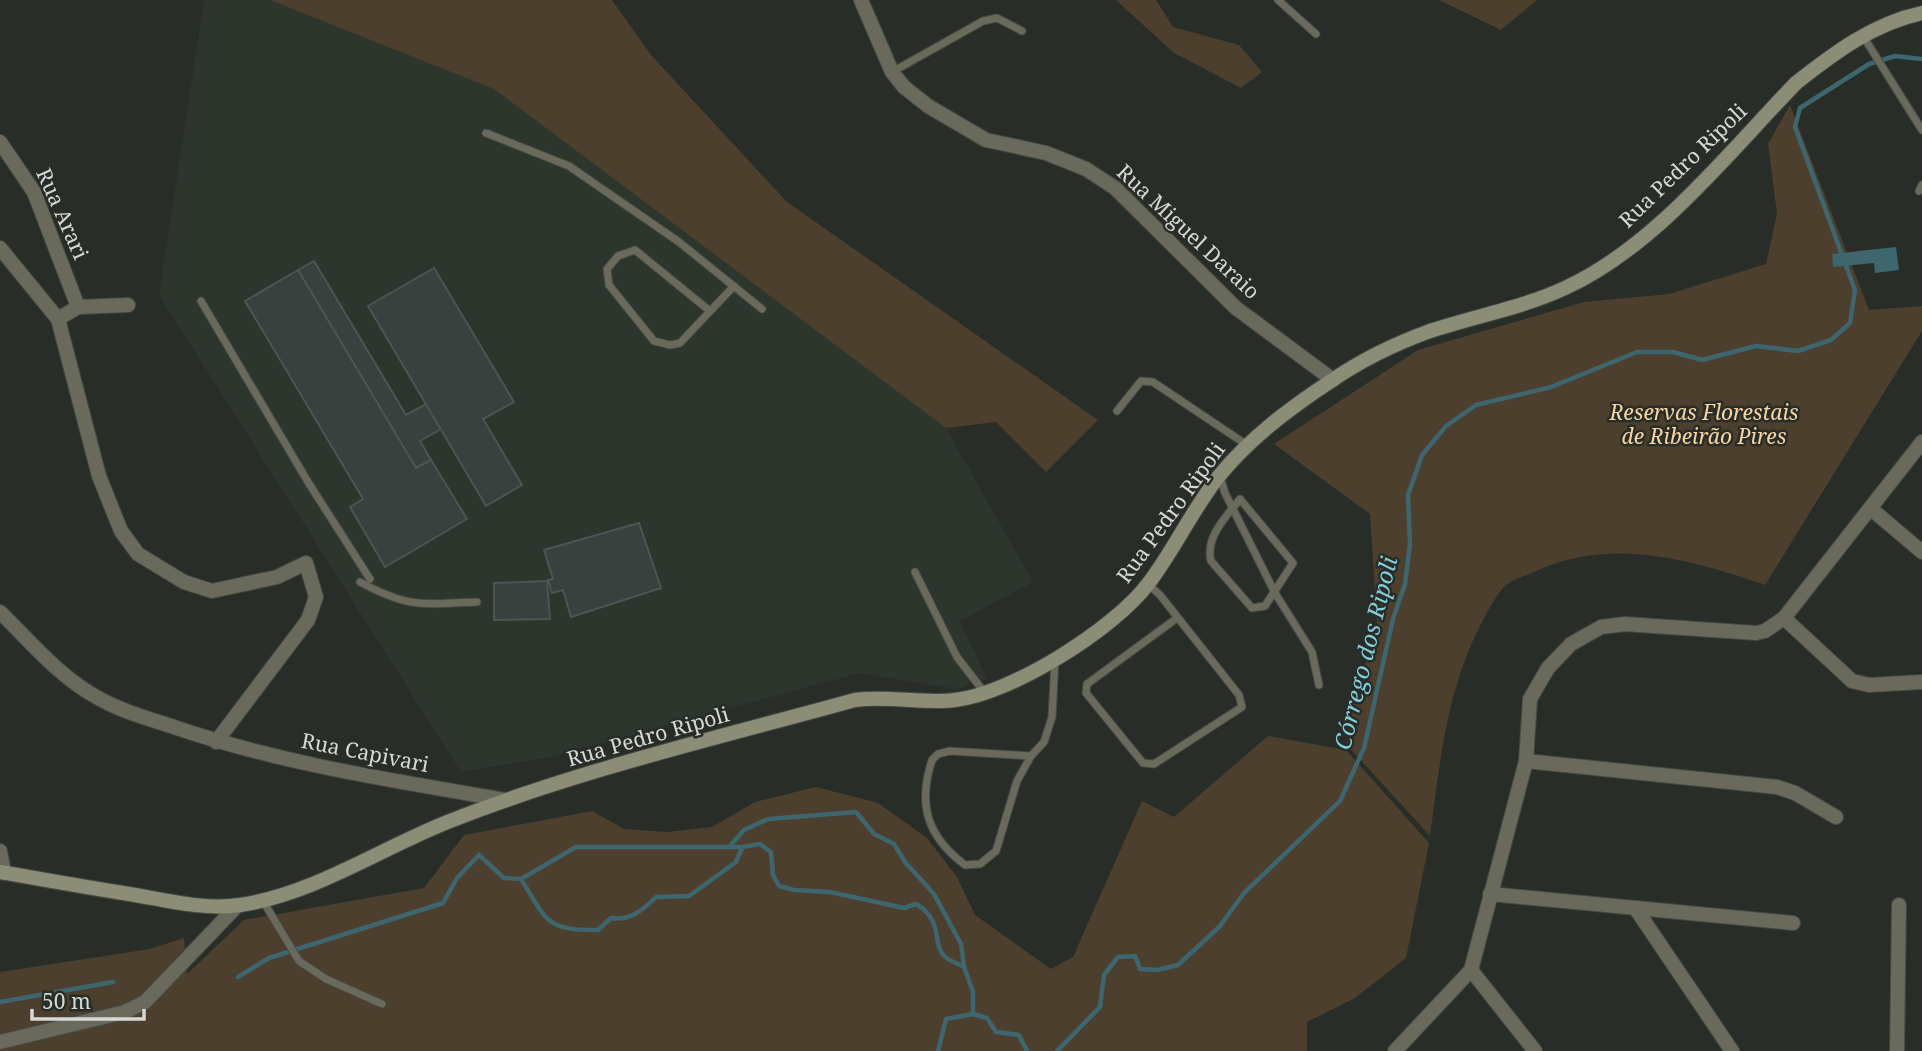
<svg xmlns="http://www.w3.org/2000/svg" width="1922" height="1051" viewBox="0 0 1922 1051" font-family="'Noto Serif',serif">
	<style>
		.built { fill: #2c362c }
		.green { fill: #4d3f2d }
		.water { fill: #3e666e }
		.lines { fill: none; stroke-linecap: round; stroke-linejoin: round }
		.stream { stroke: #3e666e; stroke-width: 4.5 }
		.building { fill: #39413f; stroke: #4c5552; stroke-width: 2 }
		.lane-casing { stroke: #444944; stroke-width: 9 }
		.street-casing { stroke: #444944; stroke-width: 16 }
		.secondary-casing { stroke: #444944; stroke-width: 16 }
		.lane { stroke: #696a5c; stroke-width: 7 }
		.street { stroke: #696a5c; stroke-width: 14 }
		.secondary { stroke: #8c8d77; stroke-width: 14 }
		.labels { text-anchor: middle; stroke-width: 5; stroke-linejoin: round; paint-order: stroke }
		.street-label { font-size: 21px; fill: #d6d9d5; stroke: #282d28 }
		.park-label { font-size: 21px; font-style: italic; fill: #f8d4a2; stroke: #282d28 }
		.water-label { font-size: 23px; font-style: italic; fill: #83cddd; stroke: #282d28 }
	</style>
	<rect width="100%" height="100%" fill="#282d28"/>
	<polygon class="built" points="204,0 270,0 494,89 946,428 1033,582 960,621 987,679 957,689 860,673 550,757 461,772 159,295"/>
	<g class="green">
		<polygon points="270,0 612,0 651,55 787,202 1098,420 1046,472 996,422 946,428 494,89"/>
		<polygon points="1116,0 1156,0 1173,27 1239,45 1262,72 1241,88 1174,53"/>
		<polygon points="1439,0 1537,0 1501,30"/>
		<path d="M1790,105l79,205 53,-4v25l-157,254c-75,-26 -155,-49 -231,-13 -9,4 -22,7 -29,14 -10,10 -18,27 -25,40 -34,67 -40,137 -50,210l-83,-91 2,-25 28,-96 -7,-110 -96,-70 144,-94 166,-48 85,-8 97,-30 11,-50 -9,-70z"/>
		<polygon points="1268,736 1346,750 1429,843 1406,958 1355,998 1307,1022 1307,1051 0,1051 0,972 150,949 184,938 187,974 244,920 424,888 464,835 592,811 624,829 667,832 712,827 755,802 816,787 878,803 927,838 957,877 975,915 1051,969 1073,957 1142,801 1174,817"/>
	</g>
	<polygon class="water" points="1896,247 1899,270 1875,273 1874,263 1833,267 1832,254"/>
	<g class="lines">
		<g class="stream">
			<polyline points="730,846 744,830 768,819 856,812 874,834 894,844 905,862 934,894 961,944 964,966"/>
			<path d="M521,879c26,41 24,52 77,51l13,-12c19,3 32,-8 45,-21l33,-1 47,-34 6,-14"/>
			<path d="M238,977l31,-19 174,-55 14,-25 22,-23 25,23 17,1 55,-32h166l18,-3 11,8 2,23 6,11 15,4 36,2 74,16 12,-4c28,16 16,40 28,52 5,5 15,8 20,11l9,25v22l14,4 9,14 23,3 8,16"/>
			<polyline points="0,1002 113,982"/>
			<polyline points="938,1051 946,1019 973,1014"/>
			<polyline points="1057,1051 1100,1007 1104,975 1118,957 1135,956 1140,969 1157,970 1178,965 1220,926 1244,893 1340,801 1364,748 1393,619 1405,584 1410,544 1408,495 1422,455 1446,426 1476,405 1551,387 1637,352 1673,352 1702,360 1756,346 1798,351 1831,340 1850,323 1855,290 1795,127 1800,108 1869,64 1895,56 1922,59"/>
		</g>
	</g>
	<g class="building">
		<polygon points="314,261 406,415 426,404 441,429 420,441 431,460 416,468 298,270"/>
		<polygon points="434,268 514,402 483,419 522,485 486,506 368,306"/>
		<polygon points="298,270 416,468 431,460 467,519 385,567 350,507 363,499 245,301"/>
		<polygon points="639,523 661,588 571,617 563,590 552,593 548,580 553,579 544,550"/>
		<polygon points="547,581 550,619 494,620 494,583"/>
	</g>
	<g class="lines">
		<defs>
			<g id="lane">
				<polyline points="1278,0 1316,34"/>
				<polyline points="1863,36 1922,130"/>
				<polyline points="892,72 983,21 997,18 1022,31"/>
				<polyline points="486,133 569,166 679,242 762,309"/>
				<polyline points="1919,191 1922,185"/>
				<polyline points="201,301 308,482 370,579"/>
				<polyline points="710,311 635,250 618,256 607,269 609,285 654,341 670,345 680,343 734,286"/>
				<polyline points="1117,411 1141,381 1153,382 1247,445"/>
				<polyline points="1220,476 1225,493 1275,593 1312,652 1319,685"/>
				<path d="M1240,499l53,64 -28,43 -13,2 -41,-47c-6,-24 15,-44 29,-62z"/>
				<polyline points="915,572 957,657 984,692"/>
				<path d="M360,582c50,27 63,22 117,20"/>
				<polyline points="1148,584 1160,595 1239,695 1242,707 1154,764 1143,763 1086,693 1087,684 1177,618"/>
				<path d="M1031,756l-81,-5 -12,3 -6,6c-15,46 -4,77 33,105l15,-1 16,-13 21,-70 14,-25 13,-14 8,-25 3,-57"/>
				<polyline points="263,901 299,961 326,979 382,1004"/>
			</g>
			<g id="street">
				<polyline points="861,0 892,72 904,87 928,106 986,140 1046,153 1086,169 1115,188 1236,308 1333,380"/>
				<polyline points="0,142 34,192 78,307"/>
				<polyline points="0,248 58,319 78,307 128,305"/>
				<polyline points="58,319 99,476 121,531 138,554 184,582 212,591 277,577 306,563 316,597 308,620 216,742"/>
				<polyline points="1870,508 1922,552"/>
				<path d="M0,612c32,31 60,66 100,87 23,13 50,20 74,28 108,37 221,54 332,73"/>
				<polyline points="1784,618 1852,681 1869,685 1922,682"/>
				<polyline points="1526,761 1777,787 1795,793 1836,817"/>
				<polyline points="0,851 4,873"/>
				<polyline points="1490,894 1793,923"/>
				<polyline points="1636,909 1732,1051"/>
				<polyline points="1471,970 1535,1051"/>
				<polyline points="0,1042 125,1012 145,1002 237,906"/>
				<polyline points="1395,1051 1471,970 1526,761 1530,699 1548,668 1571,644 1601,627 1625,624 1756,633 1765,631 1784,618 1922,442"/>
				<polyline points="1897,1051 1899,905"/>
			</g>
			<path id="secondary" d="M0,872c45,8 90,16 135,23 34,6 71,15 105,10 74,-11 141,-57 210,-84 129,-51 271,-84 405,-121 33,-5 66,4 100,0 56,-6 159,-71 193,-116 26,-34 44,-74 71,-108 31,-38 71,-68 112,-95 29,-20 66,-38 99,-50 45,-15 92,-23 135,-43 90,-41 163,-135 231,-205 38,-30 78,-60 126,-70"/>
		</defs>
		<use href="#lane" class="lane-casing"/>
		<use href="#street" class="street-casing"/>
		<use href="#secondary" class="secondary-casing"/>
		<use href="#lane" class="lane"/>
		<use href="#street" class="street"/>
		<use href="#secondary" class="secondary"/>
	</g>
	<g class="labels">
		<g class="street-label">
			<text transform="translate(1683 166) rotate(-44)" y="7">Rua Pedro Ripoli</text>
			<text transform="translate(62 214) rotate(66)" y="7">Rua Arari</text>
			<text transform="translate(1188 232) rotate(43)" y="7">Rua Miguel Daraio</text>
			<text transform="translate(1171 513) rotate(-54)" y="7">Rua Pedro Ripoli</text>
			<text transform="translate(648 737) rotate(-16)" y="7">Rua Pedro Ripoli</text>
			<text transform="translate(365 753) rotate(11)" y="7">Rua Capivari</text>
		</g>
		<g class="park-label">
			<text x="1704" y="420">Reservas Florestais<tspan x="1704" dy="24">de Ribeirão Pires</tspan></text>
		</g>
		<g class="water-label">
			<text transform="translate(1366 653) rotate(-76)" y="8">Córrego dos Ripoli</text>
		</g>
	</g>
	<path d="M32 1009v10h112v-10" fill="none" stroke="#d6d9d5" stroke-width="3.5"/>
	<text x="42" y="1009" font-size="21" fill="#d6d9d5" stroke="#282d28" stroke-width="5" paint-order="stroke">50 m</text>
</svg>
